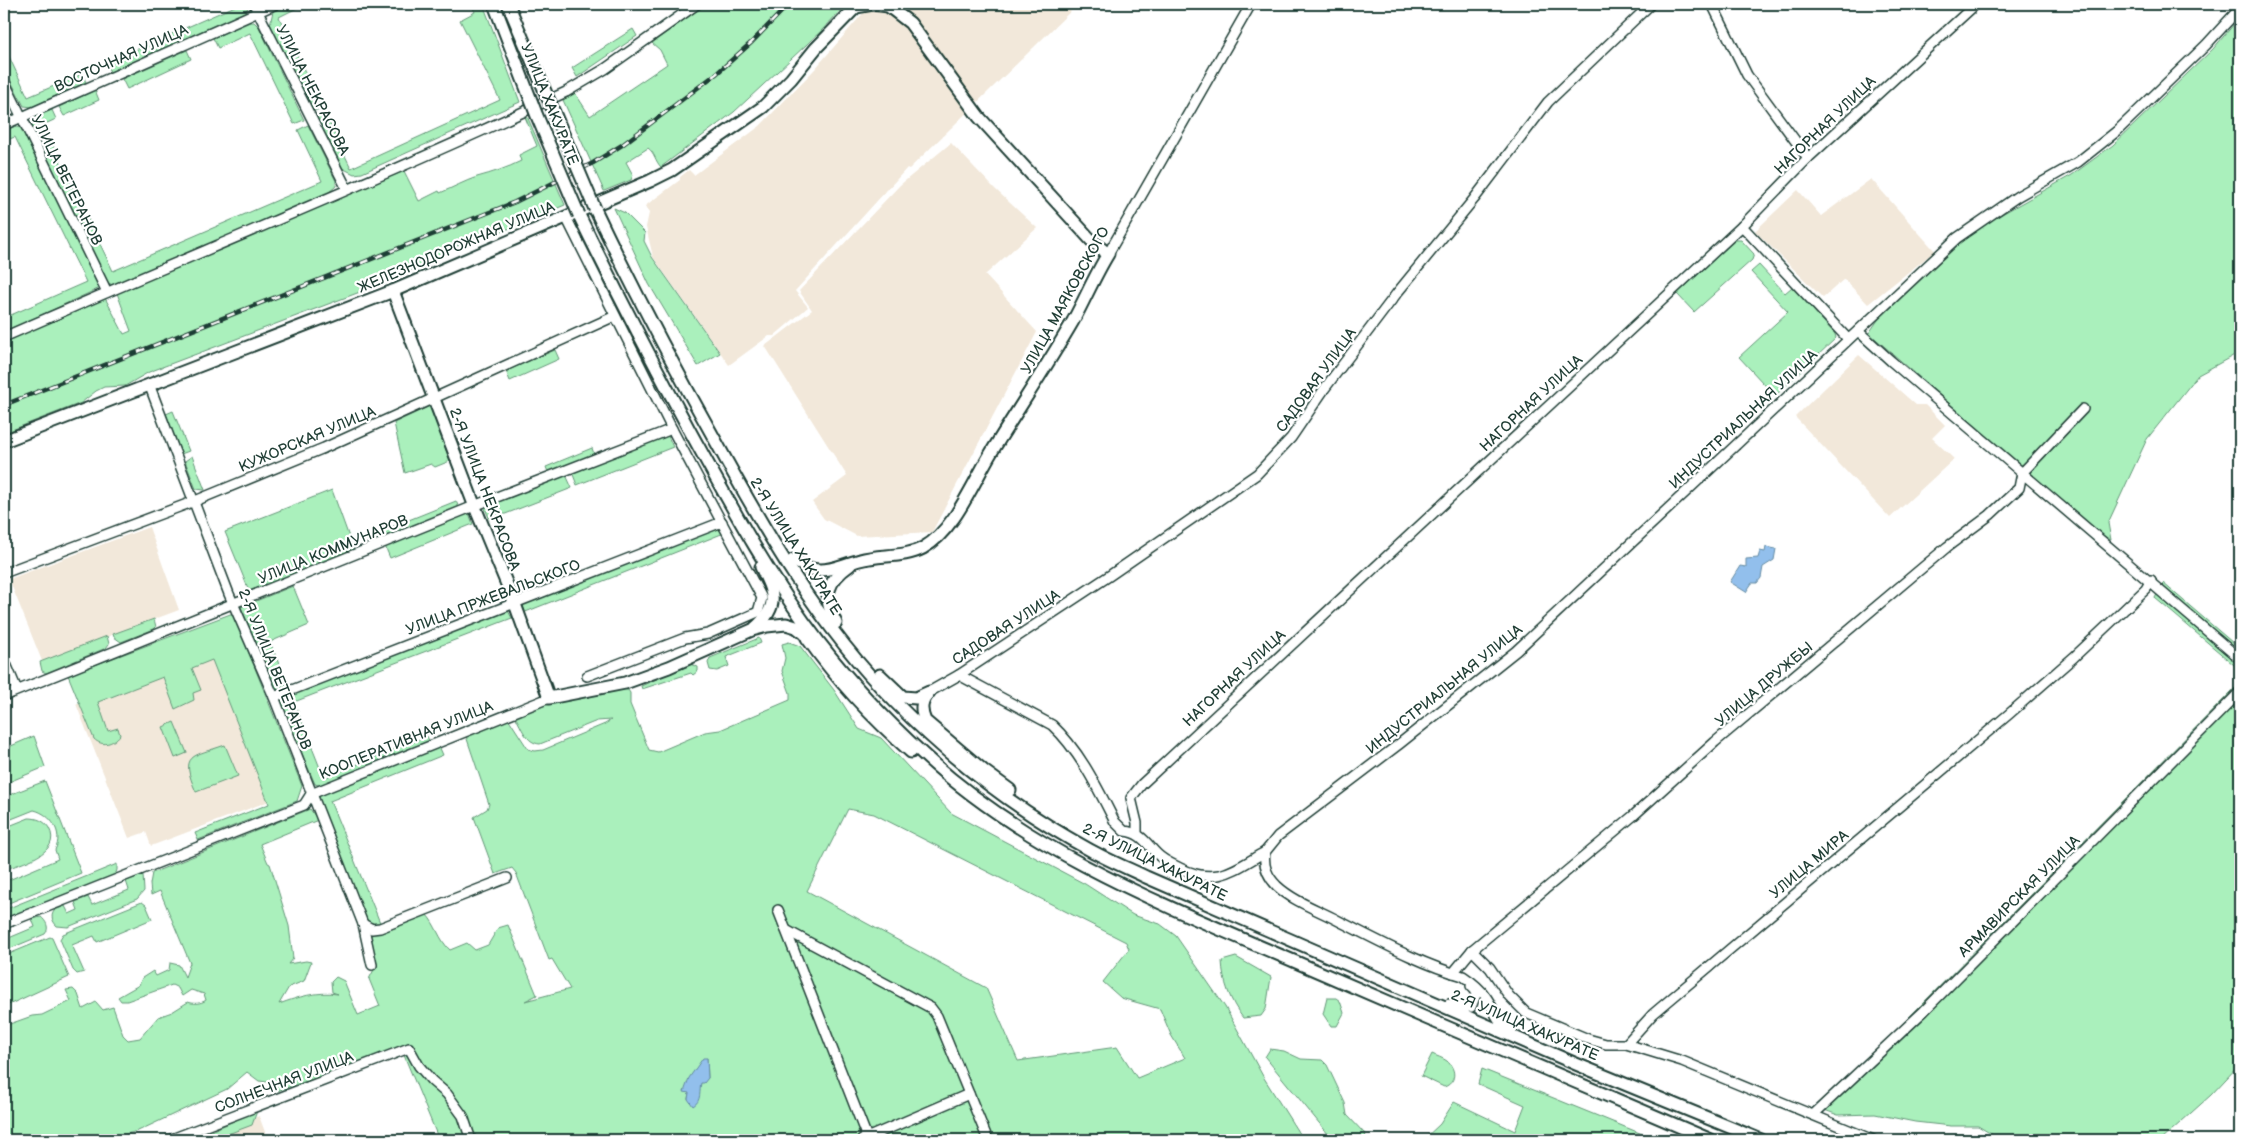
<svg xmlns="http://www.w3.org/2000/svg" width="2244" height="1144" viewBox="0 0 2244 1144" font-family="'Balsamiq Sans',sans-serif">
	<style>
		.built { fill: #f2e8da }
		.green { fill: #aaf0bc; stroke: #649678; fill-rule: evenodd }
		.water { fill: #92bfec; stroke: #648ba2 }
		.lines { fill: none; stroke-linecap: round; stroke-linejoin: round }
		.minor-casing { stroke: #1f3d34; stroke-width: 12 }
		.major-casing { stroke: #1f3d34; stroke-width: 15 }
		.minor { stroke: #fff; stroke-width: 9 }
		.major { stroke: #fff; stroke-width: 11 }
		.rail-casing { stroke: #1f3d34; stroke-width: 4.5 }
		.rail { stroke: #fff; stroke-width: 2.5; stroke-dasharray: 8; stroke-linecap: butt }
		.major-bridge-casing { stroke: #1f3d34; stroke-width: 15; stroke-linecap: butt }
		.major-bridge { stroke: #fff; stroke-width: 11 }
		.labels { text-anchor: middle; stroke-width: 4.5; stroke-linejoin: round; paint-order: stroke }
		.street-label { font-size: 15px; fill: #1f3d34; stroke: #fff }
	</style>
	<rect width="100%" height="100%" fill="#fff"/>
	<filter id="ink" filterUnits="userSpaceOnUse"><feTurbulence type="fractalNoise" baseFrequency=".02" numOctaves="2"/><feDisplacementMap in="SourceGraphic" scale="10" xChannelSelector="R" yChannelSelector="G"/><feConvolveMatrix kernelMatrix="1 2 1 2 8 2 1 2 1" color-interpolation-filters="sRGB"/></filter>
	<g filter="url(#ink)">
		<g class="built">
			<polygon points="871,4 1078,4 909,169 907,168 795,291 808,307 774,336 769,336 729,365 653,257 646,227 649,213 645,206 680,180 680,177 689,170 694,175 760,126 814,70"/>
			<polygon points="951,143 995,189 1037,228 985,275 1037,332 932,532 857,536 824,519 812,502 847,476 765,346 812,310 799,291 900,185"/>
			<polygon points="1871,179 1935,251 1868,304 1844,279 1823,298 1755,231 1798,190 1821,216"/>
			<polygon points="1859,355 1916,405 1925,405 1945,425 1932,438 1954,459 1890,518 1795,417"/>
			<polygon points="149,527 179,610 42,661 9,579"/>
			<polygon points="213,650 272,800 151,846 146,832 129,838 76,704"/>
			<polygon points="259,1116 268,1140 197,1140"/>
		</g>
		<g class="green">
			<polygon points="235,4 250,4 246,11 110,72 106,63 235,6"/>
			<polygon points="287,4 300,4 301,6 279,17 322,108 314,111 270,25 273,11"/>
			<polygon points="471,4 483,4 520,102 362,173 354,174 342,168 316,117 324,112 351,168 500,100 460,20 475,12"/>
			<path d="M706,4h141l-27,28 -86,80 -73,55c-6,-6 -6,-14 -13,-19l-22,14 7,13 -2,5 -27,11 -41,-91 12,-7 15,23 77,-52 -7,-14 -8,-7z"/>
			<polygon points="2240,17 2240,352 2198,375 2147,439 2108,523 2111,540 2096,532 1869,333 1878,320 1959,244 1984,224 2072,175 2113,145 2213,49"/>
			<polygon points="250,22 254,22 259,27 304,120 294,124 250,33 218,48 213,38"/>
			<polygon points="633,29 637,36 577,77 572,68"/>
			<polygon points="4,46 28,97 82,74 86,82 32,107 24,106 4,68"/>
			<polygon points="187,50 191,59 127,89 122,79"/>
			<polygon points="95,90 99,100 64,116 59,107"/>
			<polygon points="52,110 56,119 43,125 113,271 322,181 298,130 308,125 336,181 336,186 327,194 115,286 106,282 76,216 33,132 32,122 37,116"/>
			<path d="M527,116l38,89 -62,26 -37,11 -2,-4 -7,3 2,4 -30,17 -48,22 -232,88 -24,14 -21,1 -8,4 -15,12 -77,30v-92l100,-45 20,38 7,-3 -14,-38 287,-122 15,30 20,-10 1,2c12,-5 25,-12 37,-16 15,-4 30,-9 44,-16l-2,-6 18,-9 -12,-29z"/>
			<polygon points="15,126 23,129 100,288 4,332 4,318 86,282 15,137 4,141 4,130"/>
			<polygon points="614,208 625,213 645,233 644,241 652,257 720,353 698,366 649,284"/>
			<polygon points="1735,240 1741,240 1754,254 1752,260 1694,312 1677,294"/>
			<polygon points="1759,265 1785,293 1792,287 1835,334 1836,338 1775,396 1739,357 1788,312 1751,272"/>
			<polygon points="555,350 559,359 510,381 506,371"/>
			<polygon points="430,406 450,461 435,467 431,464 405,473 394,423"/>
			<polygon points="173,411 189,451 181,454 166,414"/>
			<polygon points="667,434 673,447 577,485 572,472"/>
			<polygon points="592,448 594,454 548,472 546,467"/>
			<polygon points="192,456 205,490 196,489 185,461"/>
			<polygon points="566,475 572,488 490,520 484,506"/>
			<polygon points="332,490 354,551 250,593 225,532"/>
			<polygon points="456,501 459,508 377,541 374,534"/>
			<polygon points="469,513 473,524 390,558 385,546"/>
			<polygon points="719,525 724,533 523,613 520,605"/>
			<polygon points="2163,583 2240,649 2240,670 2155,598"/>
			<polygon points="293,586 309,625 270,642 289,689 276,692 241,607"/>
			<polygon points="507,609 512,618 294,702 324,778 427,736 430,743 322,786 315,784 282,707 280,698"/>
			<path d="M233,613l69,173 -5,15 -99,39 -3,-7 74,-29 -57,-144 -20,8 9,22 -8,3 1,7 -19,9 -12,-32 -65,25 10,29 10,-3 2,7c-7,9 -18,12 -26,4l-26,-64z"/>
			<polygon points="154,619 156,627 154,629 121,642 114,637 113,634"/>
			<polygon points="107,636 109,644 106,648 46,673 42,671 40,662"/>
			<polygon points="759,638 761,643 726,657 729,666 717,671 710,670 708,663 710,658"/>
			<path d="M789,642l11,4 34,44 25,39 22,9 70,75 134,71 48,31 27,9 16,12 49,71 39,71 39,62h-864l-38,-92 -73,26 3,-9 -12,12 -42,14 -1,-8 -17,-2 -12,-9 -20,17 -89,42 -15,4 -9,5h-110v-114l28,-10 10,-1 29,-14 -5,-11 7,-1 5,5 5,15 13,-7 7,8 10,-3 10,28 5,5 12,-2 18,-21 14,-5 16,-10c5,2 13,2 18,-2l-2,-6 -13,-4 -9,6 -4,-8 -6,-3 -45,16h-6l-3,-4 21,-12 3,-7 11,-7 3,5 13,-6 1,-7 9,2 6,12 5,-14 -30,-72 -9,4 -1,-11 2,-11 158,-64 8,11 -58,24 8,19 2,1 19,62 4,32 -5,6 18,-3 5,1 -7,19 -15,6 -10,17c19,-7 38,-13 59,-10l-6,-2 -1,-10 5,-5 8,4 14,34 22,-9 -11,-27 8,-15 -7,-28 5,-4 51,-18c10,10 13,26 24,36l17,-7 8,7 13,-5 10,-17 10,-3 29,70 -12,6 45,-12 -18,-30 -3,1 -33,-87 -4,-5 -17,6 -21,-57 13,-8 2,-5 -23,-68 40,-17 4,2 18,28 7,2 8,-1 62,-26 6,-4 -14,1 -57,23c-14,-1 -18,-16 -25,-28l33,-14 74,-13 6,1 2,3v11l19,46 9,2 47,-20 15,-2 70,-30v-7l-8,-22 3,-13 -3,-14zM848,809l26,5 252,128 3,7 -26,33 18,16 39,11 11,26 14,23 -48,20 -20,-31 -99,14 -32,-73 -179,-97zM707,1058l1,20 -7,4 -2,9 -11,8c2,-14 6,-33 19,-41z"/>
			<polygon points="690,664 698,667 698,671 693,675 691,673 642,689 641,686"/>
			<polygon points="2240,683 2240,1064 2211,1095 2161,1140 2001,1140 1978,1126 1951,1126 1915,1122 1875,1114 1838,1115 1819,1108"/>
			<polygon points="174,722 187,753 175,758 163,727"/>
			<polygon points="34,736 45,767 4,784 4,749"/>
			<path d="M225,745l13,31 -42,16c-17,-39 -4,-35 29,-47z"/>
			<polygon points="439,746 443,755 330,801 381,925 372,925 366,922 314,796"/>
			<path d="M45,781l36,92 -77,32v-23l54,-23 -3,-9c9,-17 -4,-36 -21,-40l-30,12v-25z"/>
			<path d="M29,818c8,0 16,3 20,10 14,26 -29,35 -45,42v-42z"/>
			<polygon points="117,864 117,870 115,875 4,919 4,910"/>
			<path d="M143,875l1,16 -7,8 -69,28 -11,-1c-5,-5 -7,-11 -2,-16l10,-4 4,8 9,-4 -3,-8 13,-5 4,8 37,-15 -3,-9z"/>
			<polygon points="142,902 146,905 152,919 97,942 94,936 72,945 84,972 77,974 73,970 60,939 63,934"/>
			<path d="M41,917c5,4 9,11 4,17l-41,17v-11l31,-13 -3,-8z"/>
			<polygon points="50,937 52,938 69,977 4,1007 4,956"/>
			<path d="M1236,957l35,20 -5,32 -5,7 -18,2c-13,-17 -20,-36 -21,-57z"/>
			<polygon points="1327,998 1336,998 1340,1001 1344,1013 1337,1026 1331,1026 1323,1014"/>
			<polygon points="1270,1049 1284,1051 1301,1059 1322,1060 1327,1065 1345,1103 1347,1115 1365,1134 1367,1140 1333,1140 1265,1057"/>
			<path d="M1432,1054c4,2 11,4 15,7 10,9 9,22 -3,26l-23,-11z"/>
			<polygon points="1482,1069 1657,1140 1495,1140 1488,1138 1483,1140 1423,1140 1440,1124 1454,1102 1515,1131 1525,1105 1478,1084"/>
			<polygon points="257,1111 252,1125 212,1140 190,1140"/>
		</g>
		<g class="water">
			<polygon points="1766,547 1776,549 1774,560 1763,567 1761,578 1757,583 1752,583 1746,592 1730,582 1740,566 1746,567 1746,559 1758,558 1760,551 1765,552"/>
			<path d="M703,1058h4l1,20 -4,5h-3c-2,8 1,18 -8,23l-5,-7 1,-6 -5,-1 5,-14z"/>
		</g>
		<g class="lines">
			<defs>
				<g id="minor">
					<polyline points="254,4 347,189"/>
					<polyline points="1712,4 1747,75 1808,158"/>
					<polyline points="4,81 107,292"/>
					<polyline points="4,125 276,4"/>
					<polyline points="566,217 672,429 762,598 758,612 708,634 685,638 587,676"/>
					<polyline points="1742,226 1848,339"/>
					<polyline points="1108,254 1251,4"/>
					<polyline points="1858,331 1891,361 2240,659"/>
					<path d="M4,337c187,-82 377,-158 562,-245l39,-23 92,-65"/>
					<polyline points="149,384 229,594 274,697 363,924 372,965"/>
					<polyline points="4,573 195,501 324,448 615,316"/>
					<polyline points="4,659 17,690"/>
					<path d="M959,675l93,50c28,26 46,64 63,97l9,9c18,2 21,11 33,23 7,7 15,10 23,14 37,18 53,2 85,-16 -2,14 2,24 12,34 16,15 41,24 60,34 40,20 83,44 126,56 9,6 17,12 23,21 10,14 10,27 26,34"/>
					<polyline points="929,692 959,675 1109,576 1257,474 1291,438 1325,388 1397,293 1474,199 1548,102 1651,4"/>
					<polyline points="4,696 489,500 672,429"/>
					<polyline points="274,697 722,522"/>
					<polyline points="1137,833 1137,823 1131,798 1142,784 1742,226 1808,158 1976,4"/>
					<polyline points="1265,852 1278,836 1398,745 1516,651 1957,238 2018,196 2078,162 2117,131 2206,45 2240,8"/>
					<polyline points="778,910 868,1140"/>
					<polyline points="4,924 304,805 311,794 549,698"/>
					<polyline points="363,924 372,929 380,928 507,878"/>
					<polyline points="786,930 931,1008 937,1016 988,1140"/>
					<polyline points="1472,950 1490,968 1509,996 1526,1013 1588,1039 1606,1044 1626,1044 1653,1014 2009,714 2074,657 2146,589 2151,580"/>
					<polyline points="1453,973 1472,950 1633,816 1715,742 1947,547 1990,515 2019,488 2022,473 2083,409"/>
					<polyline points="1449,1004 1459,1007 1471,1007 1477,992 1471,986"/>
					<polyline points="1626,1044 1682,1061 1873,1140"/>
					<polyline points="1813,1115 1924,1011 2240,692"/>
					<polyline points="169,1140 409,1048 419,1066 432,1081 447,1094 463,1116 471,1140"/>
					<polyline points="862,1140 969,1094"/>
				</g>
				<g id="major">
					<path d="M595,209c37,78 77,154 119,229 51,94 105,188 181,264 57,58 123,109 195,148 18,10 37,18 56,27l430,187 185,76"/>
					<path d="M579,215c36,74 73,146 112,218 39,71 78,144 128,209 31,40 67,78 104,112 105,98 243,152 373,208 138,60 276,118 415,178"/>
					<polyline points="393,291 475,507 515,604 549,698 625,683 669,667 752,630 767,626 786,624 796,627 805,634"/>
					<polyline points="4,441 393,291 650,181 672,170 763,107 791,79 816,48 856,7 873,4"/>
					<path d="M793,560c27,18 38,8 67,0 20,-6 44,-2 63,-12 31,-17 50,-65 68,-95 27,-44 56,-87 82,-132 12,-22 22,-46 35,-67l-17,-14 -112,-123 -69,-94 -22,-17 -15,-2"/>
					<path d="M836,623c-14,-26 -10,-41 14,-58"/>
					<path d="M755,628c25,-22 19,-34 6,-61"/>
					<path d="M807,638c30,42 65,80 104,114"/>
					<path d="M880,675l23,22 13,1 13,-6c-8,10 -9,17 -4,29l59,50 26,19"/>
				</g>
			</defs>
			<use href="#minor" class="minor-casing"/>
			<use href="#major" class="major-casing"/>
			<use href="#minor" class="minor"/>
			<use href="#major" class="major"/>
			<defs>
				<polyline id="rail" points="4,405 515,202 593,163 622,145 716,74 752,42 789,4"/>
			</defs>
			<use href="#rail" class="rail-casing"/>
			<use href="#rail" class="rail"/>
			<defs>
				<g id="major-bridge">
					<polyline points="494,4 537,116 579,215"/>
					<polyline points="508,4 595,209"/>
				</g>
			</defs>
			<use href="#major-bridge" class="major-bridge-casing"/>
			<use href="#major-bridge" class="major-bridge"/>
		</g>
	</g>
	<g class="labels">
		<g class="street-label">
			<text transform="translate(121 58) rotate(-24)" y="5">ВОСТОЧНАЯ УЛИЦА</text>
			<text transform="translate(313 90) rotate(63)" y="5">УЛИЦА НЕКРАСОВА</text>
			<text transform="translate(550 104) rotate(68)" y="5">УЛИЦА ХАКУРАТЕ</text>
			<text transform="translate(1825 125) rotate(-44)" y="5">НАГОРНАЯ УЛИЦА</text>
			<text transform="translate(67 180) rotate(64)" y="5">УЛИЦА ВЕТЕРАНОВ</text>
			<text transform="translate(456 247) rotate(-23)" y="5">ЖЕЛЕЗНОДОРОЖНАЯ УЛИЦА</text>
			<text transform="translate(1065 300) rotate(-61)" y="5">УЛИЦА МАЯКОВСКОГО</text>
			<text transform="translate(1316 380) rotate(-54)" y="5">САДОВАЯ УЛИЦА</text>
			<text transform="translate(1531 403) rotate(-43)" y="5">НАГОРНАЯ УЛИЦА</text>
			<text transform="translate(1743 419) rotate(-43)" y="5">ИНДУСТРИАЛЬНАЯ УЛИЦА</text>
			<text transform="translate(307 439) rotate(-23)" y="5">КУЖОРСКАЯ УЛИЦА</text>
			<text transform="translate(485 489) rotate(69)" y="5">2-Я УЛИЦА НЕКРАСОВА</text>
			<text transform="translate(796 546) rotate(58)" y="5">2-Я УЛИЦА ХАКУРАТЕ</text>
			<text transform="translate(333 549) rotate(-22)" y="5">УЛИЦА КОММУНАРОВ</text>
			<text transform="translate(493 597) rotate(-21)" y="5">УЛИЦА ПРЖЕВАЛЬСКОГО</text>
			<text transform="translate(1006 627) rotate(-33)" y="5">САДОВАЯ УЛИЦА</text>
			<text transform="translate(275 669) rotate(68)" y="5">2-Я УЛИЦА ВЕТЕРАНОВ</text>
			<text transform="translate(1234 678) rotate(-43)" y="5">НАГОРНАЯ УЛИЦА</text>
			<text transform="translate(1764 684) rotate(-40)" y="5">УЛИЦА ДРУЖБЫ</text>
			<text transform="translate(1444 689) rotate(-39)" y="5">ИНДУСТРИАЛЬНАЯ УЛИЦА</text>
			<text transform="translate(406 740) rotate(-22)" y="5">КООПЕРАТИВНАЯ УЛИЦА</text>
			<text transform="translate(1155 862) rotate(26)" y="5">2-Я УЛИЦА ХАКУРАТЕ</text>
			<text transform="translate(1809 864) rotate(-40)" y="5">УЛИЦА МИРА</text>
			<text transform="translate(2019 896) rotate(-45)" y="5">АРМАВИРСКАЯ УЛИЦА</text>
			<text transform="translate(1525 1025) rotate(23)" y="5">2-Я УЛИЦА ХАКУРАТЕ</text>
			<text transform="translate(284 1082) rotate(-21)" y="5">СОЛНЕЧНАЯ УЛИЦА</text>
		</g>
	</g>
	<rect width="2244" height="1144" fill="none" stroke="#fff" stroke-width="20"/>
	<rect x="10" y="10" width="2224" height="1124" fill="none" stroke="#1f3d34" stroke-width="2" filter="url(#ink)"/>
</svg>
